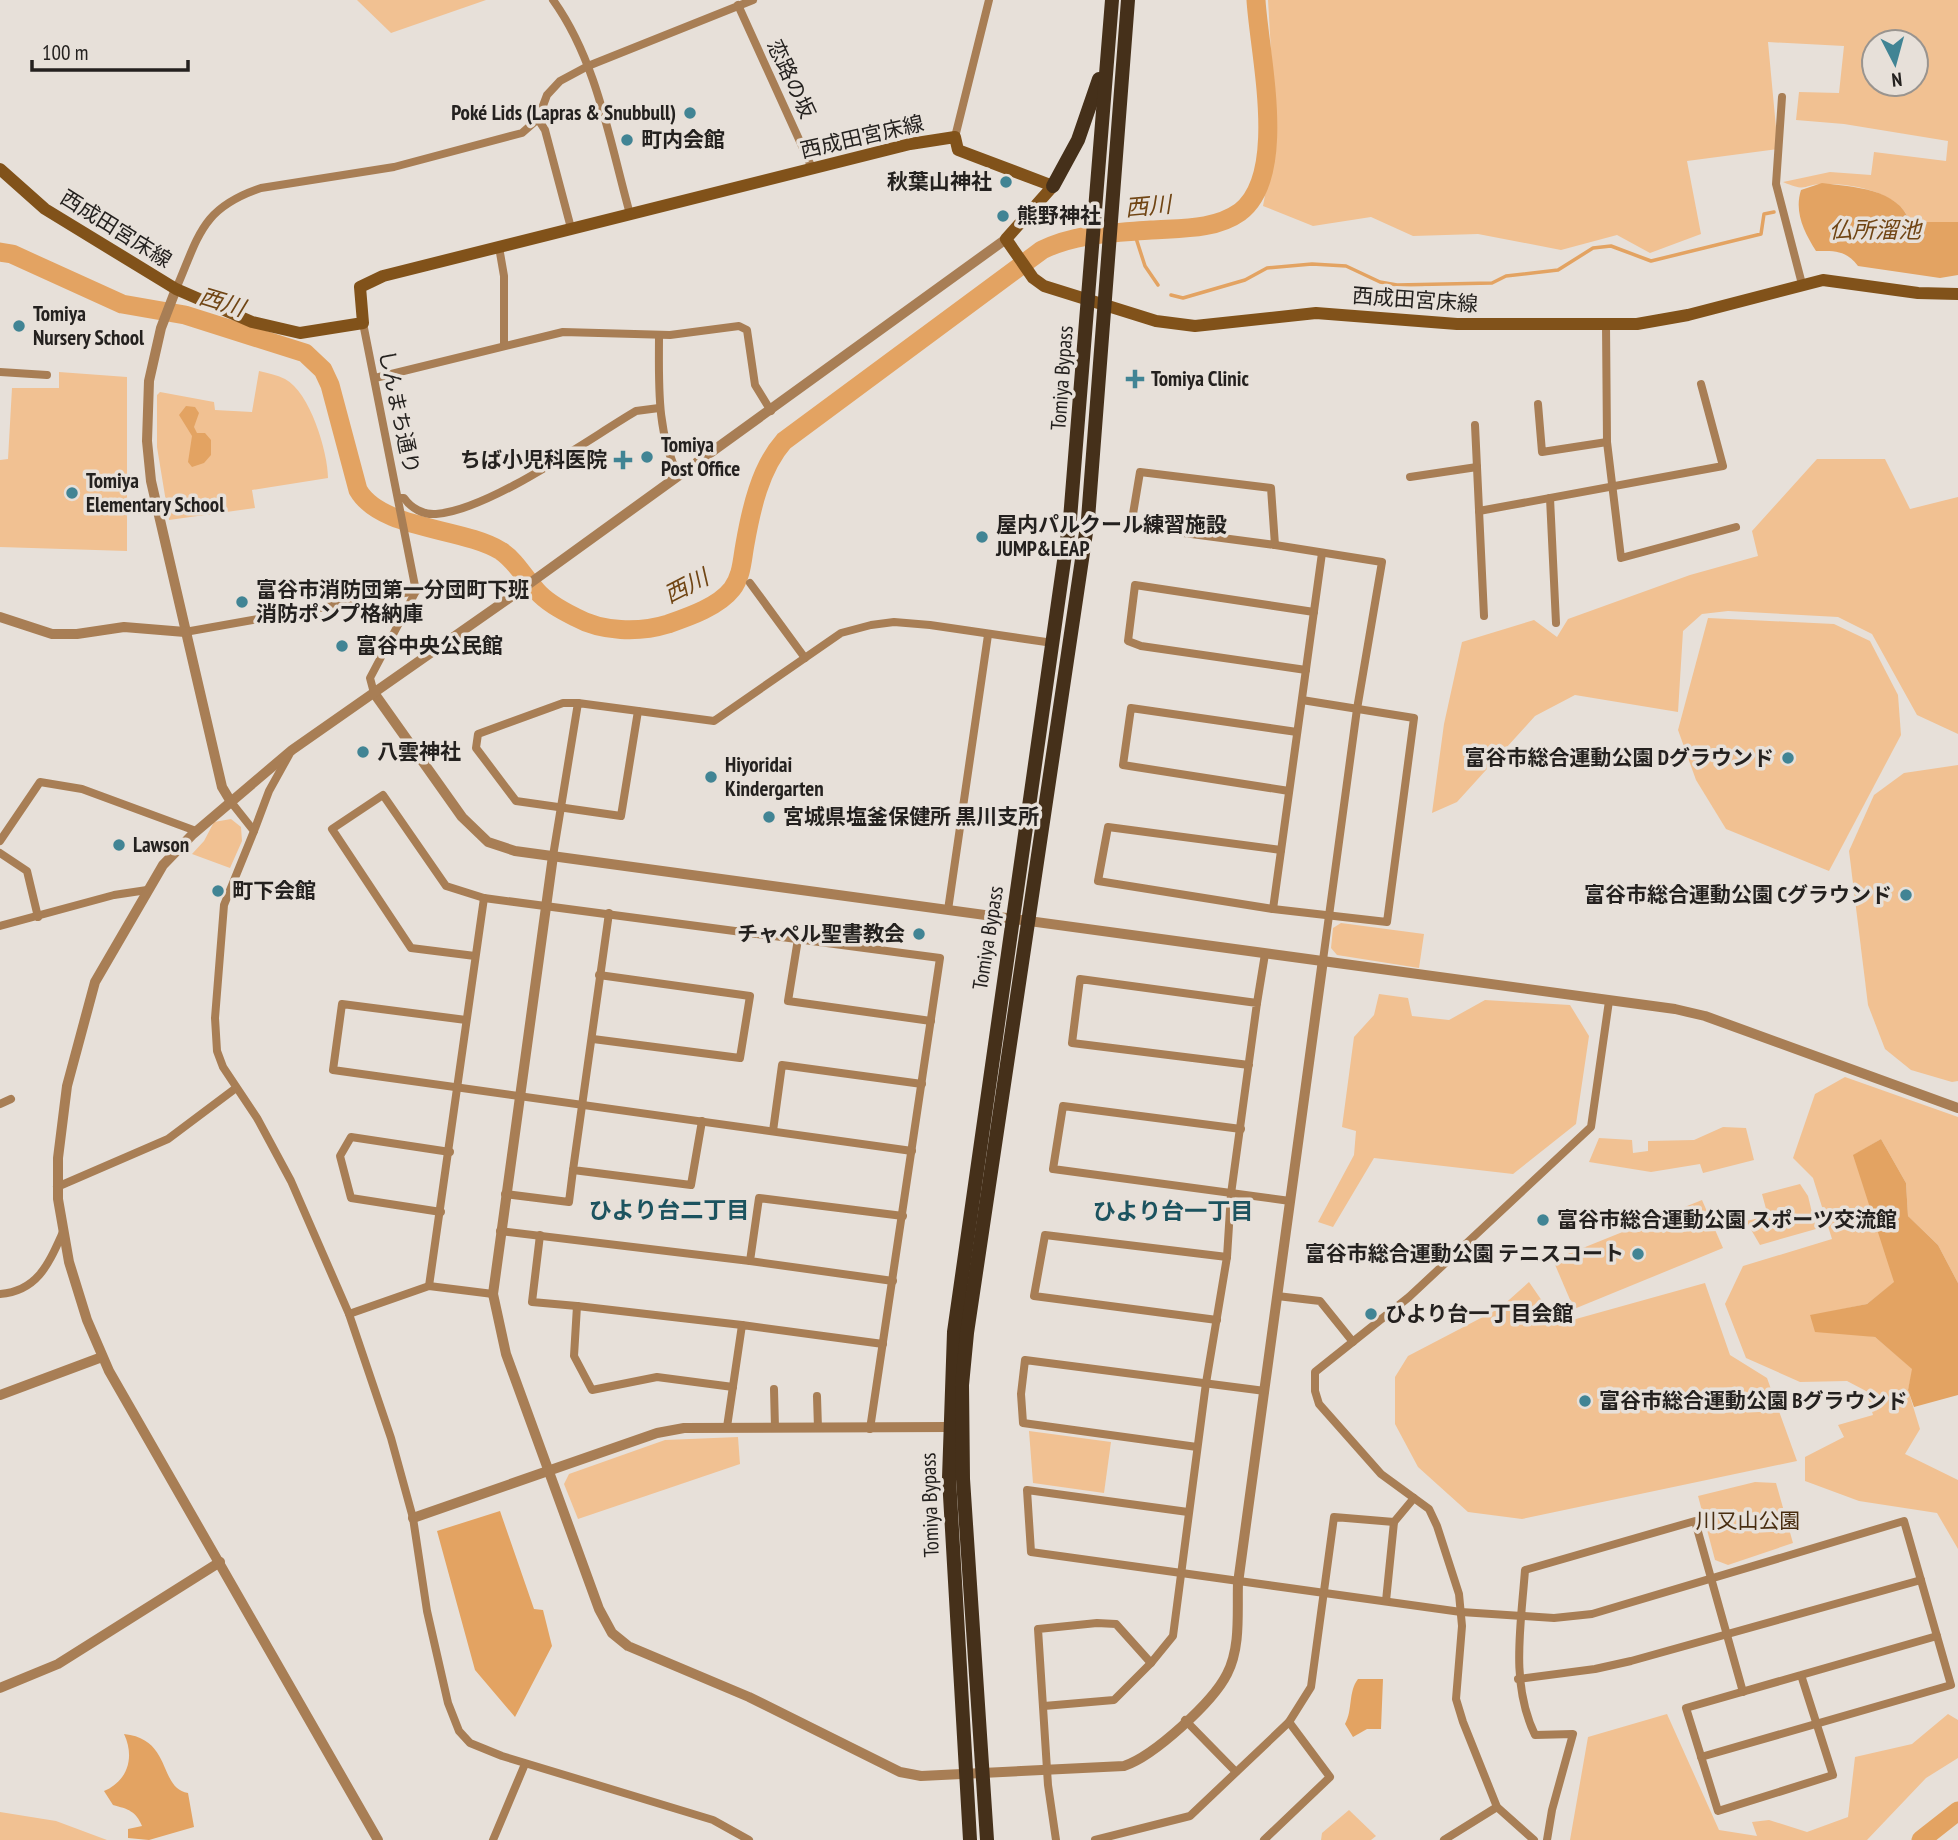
<svg xmlns="http://www.w3.org/2000/svg" width="1958" height="1840" viewBox="0 0 1958 1840" font-family="'PT Sans Narrow','Noto Sans JP',sans-serif">
	<style>
		.green { fill: #f1c192; fill-rule: evenodd }
		.water { fill: #e3a362 }
		.lines { fill: none; stroke-linecap: round; stroke-linejoin: round }
		.stream { stroke: #e3a362; stroke-width: 3.5 }
		.river { stroke: #e3a362; stroke-width: 19 }
		.minor { stroke: #a87e55; stroke-width: 8 }
		.tertiary { stroke: #a87e55; stroke-width: 10 }
		.secondary { stroke: #81521a; stroke-width: 12 }
		.trunk { stroke: #45301a; stroke-width: 14 }
		.poi-dot { fill: #418494; stroke: #e7e0d9; stroke-width: 2.5 }
		.labels { text-anchor: middle; stroke-width: 7; stroke-linejoin: round; paint-order: stroke }
		.street-label { font-size: 21px; fill: #24211f; stroke: #e7e0d9 }
		.poi-label { font-size: 21px; font-weight: bold; fill: #24211f; stroke: #e7e0d9; text-anchor: start }
		.park-label { font-size: 21px; fill: #482d11; stroke: #e7e0d9 }
		.water-label { font-size: 23px; font-style: italic; fill: #704514; stroke: #e7e0d9 }
		.neighbourhood-label { font-size: 23px; font-weight: bold; fill: #1c535f; stroke: #e7e0d9 }
	</style>
	<rect width="100%" height="100%" fill="#e7e0d9"/>
	<g class="green">
		<polygon points="357,0 486,0 391,33"/>
		<path d="M1268,0h690v222h-48c-9,-30 -59,-39 -86,-38 -21,0 -16,9 -41,-2l47,-10 41,3 3,-23 72,9 2,-20 -104,-17 -48,-4 3,-28 40,1 5,-47 -76,-4 10,107 -91,12 14,73 -51,19 -33,-18 -56,15 -83,-16 -65,2 -42,-19 -58,9 -50,-20 13,-70zM1874,42h42v42h-42z"/>
		<path d="M259,371c8,2 18,4 26,8 25,13 43,73 43,99l-76,12 3,18 -86,12 -12,-73v-52l3,-3 54,10 1,8 37,2z"/>
		<polygon points="59,372 127,377 127,551 0,547 0,460 8,459 12,388 59,388"/>
		<polygon points="1817,459 1885,459 1910,509 1958,497 1958,734 1917,715 1872,634 1838,617 1728,611 1702,614 1683,631 1678,712 1575,695 1535,716 1457,802 1432,813 1444,724 1462,642 1534,620 1557,637 1568,619 1690,575 1758,556 1752,531"/>
		<polygon points="1708,618 1834,624 1870,641 1898,695 1901,735 1829,871 1726,829 1696,780 1678,730"/>
		<polygon points="1958,765 1958,1081 1952,1082 1911,1070 1885,1049 1868,1005 1849,851 1874,795 1904,773"/>
		<polygon points="231,819 241,827 242,841 230,868 192,854 204,841 214,822"/>
		<polygon points="1341,923 1424,934 1419,968 1337,955 1331,948 1333,928"/>
		<polygon points="1379,994 1408,998 1412,1016 1449,1020 1485,1000 1570,1005 1589,1036 1576,1124 1513,1174 1374,1158 1333,1227 1318,1222 1354,1155 1356,1131 1342,1127 1354,1037 1374,1015"/>
		<polygon points="1845,1077 1958,1117 1958,1283 1938,1245 1908,1216 1906,1183 1881,1139 1854,1155 1895,1282 1867,1304 1810,1316 1847,1332 1875,1337 1913,1369 1908,1390 1920,1429 1905,1454 1958,1480 1958,1549 1937,1513 1859,1501 1805,1481 1805,1457 1844,1437 1838,1425 1873,1415 1866,1391 1847,1381 1800,1382 1746,1358 1725,1304 1743,1266 1832,1239 1813,1178 1793,1158 1815,1094"/>
		<polygon points="1723,1127 1746,1128 1754,1160 1703,1173 1700,1164 1651,1172 1589,1162 1599,1138 1632,1140 1633,1153 1648,1151 1648,1141 1694,1140"/>
		<polygon points="1800,1184 1808,1196 1816,1229 1760,1245 1746,1221 1768,1216 1762,1194"/>
		<polygon points="1702,1200 1723,1248 1574,1309 1553,1260"/>
		<polygon points="1529,1282 1558,1324 1705,1283 1730,1355 1767,1378 1797,1461 1522,1519 1468,1512 1418,1467 1395,1424 1395,1377 1408,1356 1500,1308"/>
		<polygon points="1029,1431 1111,1442 1104,1493 1033,1483"/>
		<polygon points="738,1437 740,1464 578,1519 564,1484 569,1474 665,1440"/>
		<polygon points="1755,1482 1776,1483 1793,1543 1728,1565 1715,1560 1698,1496"/>
		<polygon points="1667,1714 1719,1830 1757,1836 1752,1822 1769,1820 1807,1832 1848,1817 1855,1757 1912,1744 1948,1714 1958,1720 1958,1758 1926,1778 1867,1840 1570,1840 1588,1737"/>
		<polygon points="1349,1810 1376,1836 1371,1840 1321,1840 1322,1833"/>
		<polygon points="0,1812 56,1821 107,1840 0,1840"/>
	</g>
	<g class="water">
		<path d="M1822,183c31,4 76,5 88,39h48v53l-18,3 -82,-12c-12,-16 -23,-15 -42,-15 -12,-19 -22,-39 -15,-61z"/>
		<polygon points="186,406 195,407 199,413 194,427 197,433 205,433 211,440 211,455 204,463 192,467 188,462 192,436 179,415"/>
		<polygon points="1881,1139 1906,1183 1908,1216 1938,1245 1958,1283 1958,1395 1914,1407 1908,1390 1912,1369 1875,1337 1815,1332 1810,1315 1867,1304 1894,1282 1853,1155"/>
		<polygon points="500,1511 534,1609 543,1610 552,1646 515,1717 475,1670 437,1531"/>
		<path d="M1358,1679h25l-2,50h-14l-14,8 -8,-13c8,-14 3,-32 13,-45z"/>
		<path d="M124,1734c49,5 34,54 64,59l6,34 -45,13 -21,-2v-9l14,-3c-6,-15 -14,-17 -29,-21l-9,-14c24,-10 31,-34 20,-57z"/>
	</g>
	<g class="lines">
		<g class="stream">
			<polyline points="1134,232 1145,266 1158,285"/>
			<polyline points="1171,295 1183,298 1245,280 1267,268 1312,264 1346,266 1380,282 1397,285 1492,283 1506,276 1558,270 1593,248 1611,246 1651,261 1761,234 1764,214 1774,212"/>
		</g>
		<g class="river">
			<path d="M0,252l12,2 110,50 63,11 120,38 18,17 7,15 28,105c23,40 104,37 143,61 15,10 23,26 35,39 10,12 25,20 39,27 27,15 64,16 93,7 20,-7 50,-17 64,-35 10,-13 10,-29 13,-45 6,-34 15,-76 39,-103l258,-191c34,-17 72,-17 109,-20 29,-2 64,0 89,-18 49,-37 19,-159 16,-212"/>
			<polyline points="1921,1840 1958,1811"/>
		</g>
		<g class="minor">
			<path d="M553,0c44,61 57,143 77,214"/>
			<polyline points="738,5 812,168"/>
			<polyline points="1782,97 1776,184 1802,284"/>
			<polyline points="538,119 545,130 571,228"/>
			<polyline points="955,137 989,0"/>
			<polyline points="499,247 504,276 504,344"/>
			<path d="M176,289c23,-53 25,-81 85,-101l133,-21 128,-34 16,-14 9,-24 13,-14 28,-15 165,-66"/>
			<polyline points="363,323 416,591 370,678 374,693"/>
			<polyline points="1606,325 1607,442 1621,558 1736,527"/>
			<path d="M659,335c0,47 -3,99 20,141"/>
			<polyline points="0,372 47,375"/>
			<polyline points="375,378 563,332 670,335 739,326 747,330 755,385 771,411"/>
			<polyline points="1538,404 1542,452 1607,442"/>
			<polyline points="1475,425 1484,616"/>
			<polygon points="1140,472 1271,488 1275,545 1131,526"/>
			<polyline points="1410,477 1477,467"/>
			<path d="M399,498h5c7,10 19,17 32,16 54,-4 151,-74 200,-103l23,-3"/>
			<polyline points="1550,498 1556,623"/>
			<polyline points="1479,511 1723,466 1701,384"/>
			<polyline points="1275,545 1382,562 1357,709 1323,960"/>
			<polyline points="750,583 805,658"/>
			<polyline points="185,632 416,591"/>
			<polyline points="1306,670 1141,646 1128,641 1135,585 1314,612"/>
			<polyline points="578,703 563,703 478,734 476,748 516,801 621,816 638,711"/>
			<polyline points="1289,791 1123,765 1131,708 1297,732"/>
			<polyline points="231,802 254,831 224,905 215,1018 217,1051 223,1067 257,1118 291,1181 349,1314 391,1438 413,1518 427,1611 448,1703 459,1731 470,1743 502,1756 713,1820 749,1840"/>
			<polyline points="254,831 269,791 289,755"/>
			<polyline points="0,841 40,782 82,789 196,831"/>
			<polyline points="1281,850 1108,827 1098,881 1273,909 1387,922 1414,718 1302,700"/>
			<polyline points="0,853 27,871 38,917"/>
			<polyline points="553,856 578,703 714,721 841,633 871,625 894,622 930,625 1053,643"/>
			<polyline points="1273,909 1322,553"/>
			<polyline points="948,910 988,635"/>
			<polyline points="609,913 573,1170 691,1185 702,1121"/>
			<polyline points="0,926 114,895 147,890"/>
			<polyline points="798,939 788,1001 931,1021"/>
			<polyline points="475,956 411,948 332,829 383,795 446,886 484,898 940,958 870,1429"/>
			<polyline points="1257,1003 1265,954"/>
			<polyline points="466,1020 342,1004 333,1070 912,1151"/>
			<polyline points="593,1039 740,1058 750,996 599,975"/>
			<polyline points="0,1104 11,1099"/>
			<polyline points="1241,1129 1063,1106 1053,1169 1290,1201"/>
			<polyline points="773,1131 782,1065 922,1084"/>
			<polyline points="57,1187 168,1139 236,1088"/>
			<polyline points="505,1194 569,1202 573,1170"/>
			<polyline points="441,1212 351,1198 340,1156 351,1137 450,1152"/>
			<polyline points="500,1231 750,1261"/>
			<polyline points="540,1235 532,1302 577,1306"/>
			<polyline points="893,1281 750,1261 759,1198 903,1216"/>
			<polyline points="429,1286 484,898"/>
			<path d="M0,1294c38,-3 49,-31 63,-62"/>
			<polyline points="1277,1296 1320,1301 1353,1342"/>
			<polyline points="349,1314 429,1286 493,1294"/>
			<polyline points="1217,1320 1034,1296 1045,1235 1227,1257"/>
			<polyline points="733,1387 657,1377 592,1390 574,1356 577,1306 742,1325"/>
			<polyline points="774,1389 775,1428"/>
			<polyline points="817,1396 818,1428"/>
			<polyline points="727,1427 742,1325 883,1344"/>
			<polyline points="1197,1447 1023,1423 1021,1394 1025,1360 1265,1391"/>
			<polyline points="1188,1512 1027,1490 1031,1552 1461,1612 1554,1618 1592,1614 1904,1521 1951,1685 1701,1757"/>
			<polyline points="1386,1601 1394,1522 1414,1498"/>
			<polyline points="1801,1675 1833,1775 1718,1811 1686,1708 1937,1636"/>
			<polyline points="1518,1679 1595,1669 1631,1661 1921,1580"/>
			<polyline points="1044,1706 1114,1700 1151,1663"/>
			<polyline points="1185,1720 1236,1772"/>
			<polyline points="493,1840 525,1764"/>
			<polyline points="1056,1840 1048,1785 1038,1629 1097,1623 1116,1624 1151,1663 1173,1636 1206,1383 1227,1257 1231,1194 1257,1003 1080,979 1072,1043 1249,1065"/>
			<polyline points="1095,1840 1190,1816 1289,1722 1311,1687 1334,1517 1394,1522"/>
			<polyline points="1264,1840 1330,1777 1289,1722"/>
			<polyline points="1444,1840 1497,1807"/>
			<polyline points="1534,1840 1497,1807 1463,1722 1456,1699 1462,1626 1459,1594 1437,1526 1429,1509 1381,1474 1319,1404 1315,1391 1315,1372 1409,1297 1591,1127 1609,1001"/>
			<path d="M1547,1840l5,-30 21,-76 -38,1c-25,-52 -14,-109 -10,-165l170,-49 48,171"/>
		</g>
		<g class="tertiary">
			<polyline points="176,289 161,328 149,381 147,441 151,481 222,787 231,802"/>
			<polyline points="0,617 52,634 77,634 124,627 185,632"/>
			<polyline points="374,693 462,817 488,842 515,851 1675,1009 1705,1016 1958,1108"/>
			<path d="M553,856l-60,438 13,60 93,255 13,24 16,13 121,51 151,75 21,4 203,-10c30,-10 89,-64 103,-92 14,-27 10,-62 11,-91l85,-623"/>
			<polyline points="0,1395 102,1357"/>
			<polyline points="413,1518 657,1433 684,1428 949,1427"/>
			<polyline points="0,1688 58,1664 220,1562"/>
			<polyline points="378,1840 109,1371 87,1320 69,1262 58,1199 58,1158 67,1086 95,982 163,865 192,835 292,750 515,594 1006,239"/>
		</g>
		<polyline class="secondary" points="0,169 45,209 176,289 252,322 300,333 363,323 360,287 383,276 910,144 955,137 958,150 1053,186 1006,239 1033,278 1044,286 1156,321 1195,326 1316,313 1457,324 1637,324 1688,315 1823,280 1918,293 1958,294"/>
		<g class="trunk">
			<polyline points="1053,186 1078,140 1099,79"/>
			<polyline points="970,1840 949,1478 954,1332 1070,519 1112,0"/>
			<polyline points="987,1840 963,1479 962,1385 967,1333 1088,519 1128,0"/>
		</g>
	</g>
	<g class="poi-dot">
		<circle cx="690" cy="113" r="7"/>
		<circle cx="627" cy="140" r="7"/>
		<circle cx="1006" cy="182" r="7"/>
		<circle cx="1003" cy="216" r="7"/>
		<circle cx="19" cy="326" r="7"/>
		<path d="M1131.5 368.5h7v7h7v7h-7v7h-7v-7h-7v-7h7z"/>
		<circle cx="647" cy="457" r="7"/>
		<path d="M619.5 449.5h7v7h7v7h-7v7h-7v-7h-7v-7h7z"/>
		<circle cx="72" cy="493" r="7"/>
		<circle cx="982" cy="537" r="7"/>
		<circle cx="242" cy="602" r="7"/>
		<circle cx="342" cy="646" r="7"/>
		<circle cx="363" cy="752" r="7"/>
		<circle cx="1788" cy="758" r="7"/>
		<circle cx="711" cy="777" r="7"/>
		<circle cx="769" cy="817" r="7"/>
		<circle cx="119" cy="845" r="7"/>
		<circle cx="218" cy="891" r="7"/>
		<circle cx="1906" cy="895" r="7"/>
		<circle cx="919" cy="934" r="7"/>
		<circle cx="1543" cy="1220" r="7"/>
		<circle cx="1638" cy="1254" r="7"/>
		<circle cx="1371" cy="1314" r="7"/>
		<circle cx="1585" cy="1401" r="7"/>
	</g>
	<g class="labels">
		<g class="street-label">
			<text transform="translate(791 79) rotate(65)" y="7">恋路の坂</text>
			<text transform="translate(862 137) rotate(-13)" y="7">西成田宮床線</text>
			<text transform="translate(116 229) rotate(32)" y="7">西成田宮床線</text>
			<text transform="translate(1415 300) rotate(4)" y="7">西成田宮床線</text>
			<text transform="translate(1062 378) rotate(-86)" y="7">Tomiya Bypass</text>
			<text transform="translate(399 412) rotate(78)" y="7">しんまち通り</text>
			<text transform="translate(988 938) rotate(-81)" y="7">Tomiya Bypass</text>
			<text transform="translate(930 1505) rotate(-92)" y="7">Tomiya Bypass</text>
		</g>
		<g class="poi-label">
			<text x="676" y="120" text-anchor="end">Poké Lids (Lapras &amp; Snubbull)</text>
			<text x="641" y="147">町内会館</text>
			<text x="992" y="189" text-anchor="end">秋葉山神社</text>
			<text x="1017" y="223">熊野神社</text>
			<text x="33" y="321">Tomiya<tspan x="33" dy="24">Nursery School</tspan></text>
			<text x="1151" y="386">Tomiya Clinic</text>
			<text x="661" y="452">Tomiya<tspan x="661" dy="24">Post Office</tspan></text>
			<text x="607" y="467" text-anchor="end">ちば小児科医院</text>
			<text x="86" y="488">Tomiya<tspan x="86" dy="24">Elementary School</tspan></text>
			<text x="996" y="532">屋内パルクール練習施設<tspan x="996" dy="24">JUMP&amp;LEAP</tspan></text>
			<text x="256" y="597">富谷市消防団第一分団町下班<tspan x="256" dy="24">消防ポンプ格納庫</tspan></text>
			<text x="356" y="653">富谷中央公民館</text>
			<text x="377" y="759">八雲神社</text>
			<text x="1774" y="765" text-anchor="end">富谷市総合運動公園 Dグラウンド</text>
			<text x="725" y="772">Hiyoridai<tspan x="725" dy="24">Kindergarten</tspan></text>
			<text x="783" y="824">宮城県塩釜保健所 黒川支所</text>
			<text x="133" y="852">Lawson</text>
			<text x="232" y="898">町下会館</text>
			<text x="1892" y="902" text-anchor="end">富谷市総合運動公園 Cグラウンド</text>
			<text x="905" y="941" text-anchor="end">チャペル聖書教会</text>
			<text x="1557" y="1227">富谷市総合運動公園 スポーツ交流館</text>
			<text x="1624" y="1261" text-anchor="end">富谷市総合運動公園 テニスコート</text>
			<text x="1385" y="1321">ひより台一丁目会館</text>
			<text x="1599" y="1408">富谷市総合運動公園 Bグラウンド</text>
		</g>
		<g class="park-label">
			<text x="1748" y="1528">川又山公園</text>
		</g>
		<g class="water-label">
			<text transform="translate(1148 206) rotate(-5)" y="8">西川</text>
			<text x="1875" y="238">仏所溜池</text>
			<text transform="translate(222 302) rotate(17)" y="8">西川</text>
			<text transform="translate(686 586) rotate(-27)" y="8">西川</text>
		</g>
		<g class="neighbourhood-label">
			<text x="669" y="1218">ひより台二丁目</text>
			<text x="1173" y="1219">ひより台一丁目</text>
		</g>
	</g>
	<g transform="translate(1895 63) rotate(174)"><circle r="33" fill="#e7e0d9" stroke="#99948f" stroke-width="2"/>
	<path d="M0-5L12 26L0 18L-12 26Z" fill="#418494"/>
	<text y="-10" font-size="19" font-weight="bold" text-anchor="middle" fill="#24211f">N</text>
	</g>
	<path d="M32 60v10h156v-10" fill="none" stroke="#24211f" stroke-width="3.5"/>
	<text x="42" y="60" font-size="21" fill="#24211f" stroke="#e7e0d9" stroke-width="5" paint-order="stroke">100 m</text>
</svg>
